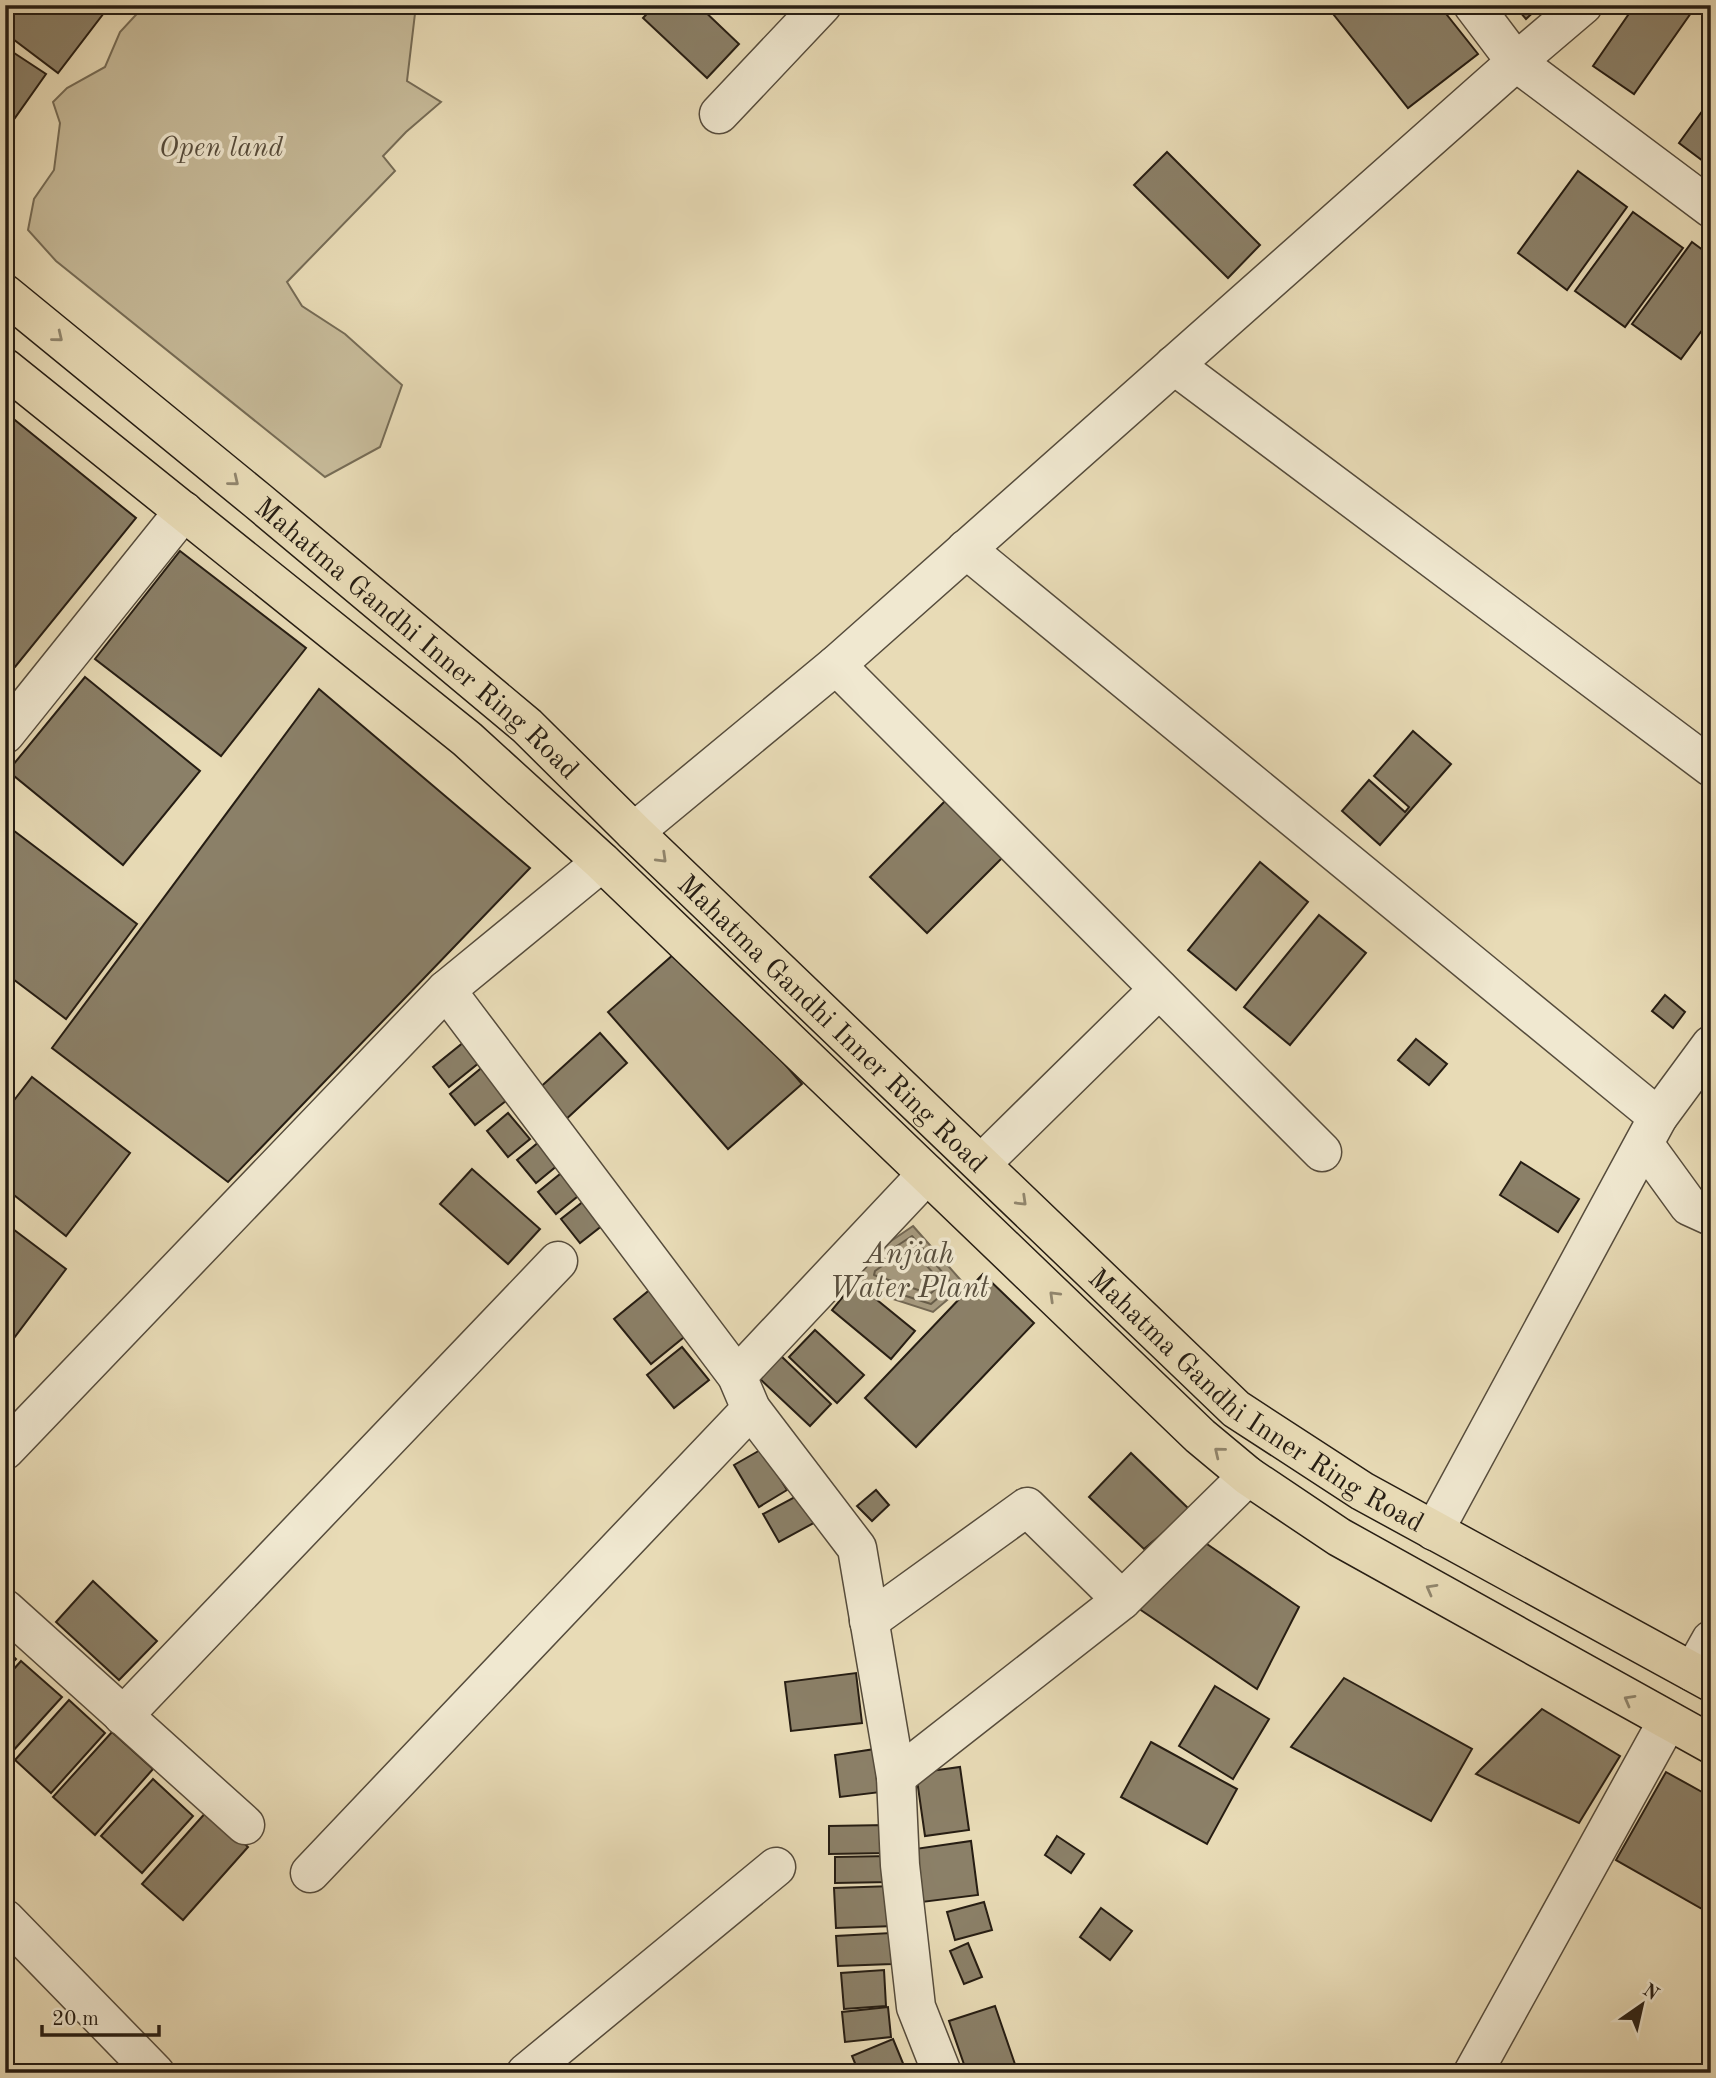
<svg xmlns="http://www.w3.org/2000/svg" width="1716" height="2078" viewBox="0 0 1716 2078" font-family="'Old Standard TT',serif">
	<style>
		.green { fill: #c7bb9a; stroke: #766c56; stroke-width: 2 }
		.water { fill: #a69a7f; stroke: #736854; stroke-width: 2 }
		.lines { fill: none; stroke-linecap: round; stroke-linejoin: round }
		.shore { stroke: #665c49; stroke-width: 2 }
		.building { fill: #8b8068; stroke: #261d13; stroke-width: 2 }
		.minor-casing { stroke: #564c3c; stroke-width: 41 }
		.major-casing { stroke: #261d13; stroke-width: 41 }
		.minor { stroke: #f0e8d0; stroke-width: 38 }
		.major { stroke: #e8dbb6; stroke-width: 38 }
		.oneway { stroke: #91866d }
		.labels { text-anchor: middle; stroke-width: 7; stroke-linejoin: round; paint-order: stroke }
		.park-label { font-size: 28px; font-style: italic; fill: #564c3c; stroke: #f0e8d0 }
		.street-label { font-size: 28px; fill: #261d13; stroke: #f0e8d0 }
		.water-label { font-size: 30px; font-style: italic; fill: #594f3e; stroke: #f0e8d0 }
	</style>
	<rect width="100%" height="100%" fill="#e8dbb6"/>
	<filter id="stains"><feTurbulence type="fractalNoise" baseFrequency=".00286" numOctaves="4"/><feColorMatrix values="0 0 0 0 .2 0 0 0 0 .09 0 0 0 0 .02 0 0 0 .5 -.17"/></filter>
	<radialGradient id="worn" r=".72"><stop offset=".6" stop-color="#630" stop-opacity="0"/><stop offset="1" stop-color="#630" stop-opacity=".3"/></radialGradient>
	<polygon class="green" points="145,5 416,5 407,81 441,102 406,132 383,156 395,171 287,282 302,306 345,334 402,385 380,447 325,477 56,261 28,230 34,199 54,170 60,123 53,102 67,88 105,67 120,32"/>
	<polygon class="water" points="913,1226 965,1285 933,1312 834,1280"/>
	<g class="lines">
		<g class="shore">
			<polygon points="907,1248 912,1249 941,1282 940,1285 930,1294 874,1275 875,1271"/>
			<polyline points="856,1280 931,1304 953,1285 912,1236 874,1261"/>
		</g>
	</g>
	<g class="building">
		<polygon points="5,5 110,5 58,73 5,33"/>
		<polygon points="655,5 698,5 739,44 707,78 643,18"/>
		<polygon points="1326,5 1439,5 1478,54 1408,108"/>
		<polygon points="1514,5 1541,5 1526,19"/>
		<polygon points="1635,5 1680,5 1691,13 1634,94 1593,66"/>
		<polygon points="5,47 46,74 5,132"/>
		<polygon points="1711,99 1711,167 1679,143"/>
		<polygon points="1167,152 1260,245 1228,278 1134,185"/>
		<polygon points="1578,171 1627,207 1567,290 1518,253"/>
		<polygon points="1633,212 1683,248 1625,327 1575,291"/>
		<polygon points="1692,242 1711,256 1711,318 1681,359 1632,324"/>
		<polygon points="5,412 136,518 15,667 5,673"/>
		<polygon points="180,551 306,648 221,756 95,659"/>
		<polygon points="85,677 200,771 123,865 8,771"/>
		<polygon points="319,689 530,868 228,1182 52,1048"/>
		<polygon points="1413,731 1451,764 1380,845 1342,811 1369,780 1405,812 1409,807 1374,776"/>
		<polygon points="952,794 1010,850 927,933 870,877"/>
		<polygon points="5,824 137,924 66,1019 5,973"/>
		<polygon points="1260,862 1308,902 1236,990 1188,950"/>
		<polygon points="1319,915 1366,953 1290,1045 1244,1007"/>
		<polygon points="682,947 802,1084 728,1149 608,1012"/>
		<polygon points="1665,995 1685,1012 1673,1028 1652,1011"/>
		<polygon points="600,1033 627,1063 563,1122 535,1092"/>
		<polygon points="1416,1039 1447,1064 1429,1085 1398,1060"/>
		<polygon points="464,1042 480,1062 449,1087 433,1067"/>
		<polygon points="485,1065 511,1097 475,1125 450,1094"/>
		<polygon points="32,1077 130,1153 66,1236 5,1188 5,1112"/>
		<polygon points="508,1113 530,1139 508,1157 487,1131"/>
		<polygon points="545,1137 564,1160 536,1183 517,1160"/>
		<polygon points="1521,1162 1579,1199 1558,1232 1500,1195"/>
		<polygon points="472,1169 540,1229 508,1264 440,1204"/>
		<polygon points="565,1170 583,1192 556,1214 538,1192"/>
		<polygon points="589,1197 608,1221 580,1243 561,1219"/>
		<polygon points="5,1223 66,1269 5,1350"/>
		<polygon points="983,1274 1034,1323 916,1447 865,1398"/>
		<polygon points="855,1282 915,1331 891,1359 832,1310"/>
		<polygon points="652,1288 689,1333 651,1364 614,1319"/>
		<polygon points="815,1330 864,1375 837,1403 789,1357"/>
		<polygon points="682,1347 709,1380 674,1408 647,1375"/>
		<polygon points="780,1355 831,1404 810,1426 758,1377"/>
		<polygon points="762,1449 787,1490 759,1507 734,1465"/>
		<polygon points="1131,1453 1190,1510 1144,1549 1089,1497"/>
		<polygon points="876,1490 889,1505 872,1521 857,1506"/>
		<polygon points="806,1491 821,1519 779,1542 763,1514"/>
		<polygon points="1204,1542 1299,1607 1257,1689 1129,1602"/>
		<polygon points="93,1581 157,1641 119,1680 56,1622"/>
		<polygon points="5,1649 16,1659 5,1670"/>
		<polygon points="21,1661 62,1697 11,1753 5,1748 5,1679"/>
		<polygon points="856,1673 862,1723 791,1731 785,1682"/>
		<polygon points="1344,1678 1472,1749 1431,1821 1291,1747"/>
		<polygon points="1215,1686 1269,1719 1233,1779 1179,1746"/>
		<polygon points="69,1700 105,1733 51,1793 15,1760"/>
		<polygon points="1542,1709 1620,1756 1579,1823 1476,1774"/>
		<polygon points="112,1732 153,1769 95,1835 53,1797"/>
		<polygon points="1151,1742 1237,1789 1207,1844 1121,1797"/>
		<polygon points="875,1749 881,1792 840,1797 835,1755"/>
		<polygon points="960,1767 969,1830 925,1836 916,1773"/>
		<polygon points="1666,1772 1711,1797 1711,1914 1616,1860"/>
		<polygon points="153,1779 193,1816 142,1873 101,1836"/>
		<polygon points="208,1810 248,1847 183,1920 142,1884"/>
		<polygon points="887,1825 888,1853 829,1854 829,1826"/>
		<polygon points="1057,1836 1084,1854 1071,1873 1045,1855"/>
		<polygon points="971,1841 978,1895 922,1902 915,1849"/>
		<polygon points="889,1856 890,1882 835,1883 835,1857"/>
		<polygon points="893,1886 895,1926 836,1928 834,1888"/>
		<polygon points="984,1902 992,1930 955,1940 947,1912"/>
		<polygon points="1101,1908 1132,1931 1110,1960 1080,1937"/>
		<polygon points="891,1933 892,1964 838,1966 836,1936"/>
		<polygon points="968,1943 982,1977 964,1984 950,1951"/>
		<polygon points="884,1970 886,2006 844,2009 841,1973"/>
		<polygon points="995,2006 1018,2073 967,2073 949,2021"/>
		<polygon points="888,2007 891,2037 845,2042 842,2012"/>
		<polygon points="893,2039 907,2073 859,2073 852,2056"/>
	</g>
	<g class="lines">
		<defs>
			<g id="minor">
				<polyline points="1473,5 1516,62 1711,208"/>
				<polyline points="719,114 822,5"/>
				<polyline points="1174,365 1711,767"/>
				<polyline points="966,549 1658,1117"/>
				<polyline points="836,665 1322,1152"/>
				<polyline points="5,734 184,511"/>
				<polyline points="634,832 836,665 1516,62 1583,5"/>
				<polyline points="446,990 737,1376 751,1409 857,1548 896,1777 900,1865 916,2007 942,2073"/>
				<polyline points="1644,1144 1689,1206 1711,1216"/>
				<polyline points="982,1163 1159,989"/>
				<polyline points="737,1376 927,1174"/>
				<polyline points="5,1450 446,990 602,862"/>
				<polyline points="1434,1531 1658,1117 1711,1045"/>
				<polyline points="5,1609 245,1825"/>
				<polyline points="869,1621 1027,1507 1122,1600"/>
				<polyline points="1693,1672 1711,1640"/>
				<polyline points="123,1716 558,1261"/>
				<polyline points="896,1777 1122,1600 1248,1476"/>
				<polyline points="310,1873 751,1409"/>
				<polyline points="5,1919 155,2073"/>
				<polyline points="526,2073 776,1867"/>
				<polyline points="1473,2073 1667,1722"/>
			</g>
			<g id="major">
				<path id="s1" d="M5,294l253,207 269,225 107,106 602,577 126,82 349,191"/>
				<polyline points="5,368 467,739 602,862 1200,1436 1248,1476 1339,1537 1711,1744"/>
			</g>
		</defs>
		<use href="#minor" class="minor-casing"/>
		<use href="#major" class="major-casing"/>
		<use href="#minor" class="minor"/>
		<use href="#major" class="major"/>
	</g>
	<defs><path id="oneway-chevron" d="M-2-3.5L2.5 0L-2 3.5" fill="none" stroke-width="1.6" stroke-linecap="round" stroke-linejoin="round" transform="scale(1.75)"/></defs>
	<g class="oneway">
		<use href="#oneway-chevron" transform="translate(58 337) rotate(39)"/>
		<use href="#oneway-chevron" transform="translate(234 481) rotate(39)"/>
		<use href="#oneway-chevron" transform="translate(662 858) rotate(44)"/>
		<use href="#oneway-chevron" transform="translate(1022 1201) rotate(44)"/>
		<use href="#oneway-chevron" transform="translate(1054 1296) rotate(-136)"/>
		<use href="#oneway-chevron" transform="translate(1219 1452) rotate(-141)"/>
		<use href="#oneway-chevron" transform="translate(1431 1589) rotate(-151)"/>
		<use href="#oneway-chevron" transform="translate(1629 1700) rotate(-151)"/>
	</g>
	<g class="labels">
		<g class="park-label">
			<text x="221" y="156">Open land</text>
		</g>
		<g class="street-label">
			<text dy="10" stroke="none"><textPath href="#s1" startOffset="537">Mahatma Gandhi Inner Ring Road</textPath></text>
			<text dy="10" stroke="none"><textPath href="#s1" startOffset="1104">Mahatma Gandhi Inner Ring Road</textPath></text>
			<text dy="10" stroke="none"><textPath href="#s1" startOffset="1673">Mahatma Gandhi Inner Ring Road</textPath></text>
		</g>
		<g class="water-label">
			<text x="909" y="1263">Anjiah<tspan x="909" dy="34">Water Plant</tspan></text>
		</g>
	</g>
	<rect width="1716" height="2078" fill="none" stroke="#e8dbb6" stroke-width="28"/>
	<rect x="7" y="7" width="1702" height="2064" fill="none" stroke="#261d13" stroke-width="3.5"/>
	<rect x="14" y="14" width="1688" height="2050" fill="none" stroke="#261d13" stroke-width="2"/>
	<g transform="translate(1642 2005) rotate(34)" stroke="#f0e8d0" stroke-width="5" paint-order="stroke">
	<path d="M0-5L12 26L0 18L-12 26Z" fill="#261d13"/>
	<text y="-10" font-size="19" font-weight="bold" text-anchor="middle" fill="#261d13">N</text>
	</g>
	<path d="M42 2025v10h117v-10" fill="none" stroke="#261d13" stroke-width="3.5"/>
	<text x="52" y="2025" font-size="21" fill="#261d13" stroke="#f0e8d0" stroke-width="5" paint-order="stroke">20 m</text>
	<rect width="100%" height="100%" filter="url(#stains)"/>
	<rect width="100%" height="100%" fill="url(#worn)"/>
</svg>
